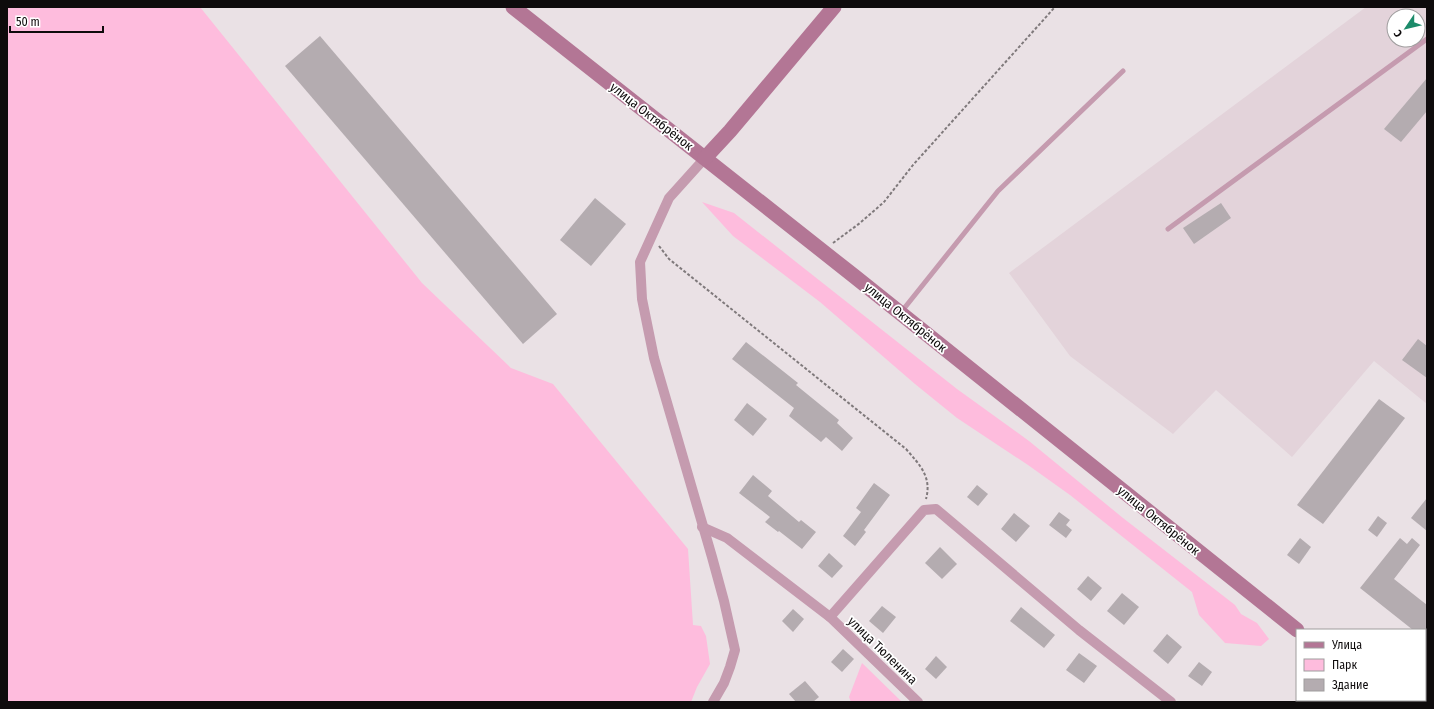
<svg xmlns="http://www.w3.org/2000/svg" width="1434" height="709" viewBox="0 0 1434 709" font-family="'Fira Sans Condensed',sans-serif">
	<style>
		.built { fill: #e3d3da; fill-rule: evenodd }
		.green { fill: #febcdd }
		.building { fill: #b4acb0 }
		.lines { fill: none; stroke-linecap: round; stroke-linejoin: round }
		.path { stroke: #7f797b; stroke-width: 2; stroke-dasharray: 3 2; stroke-linecap: butt }
		.lane { stroke: #c59baf; stroke-width: 5 }
		.street { stroke: #c59baf; stroke-width: 10 }
		.secondary { stroke: #b37695; stroke-width: 15 }
		.labels { text-anchor: middle; stroke-width: 3.5; stroke-linejoin: round; paint-order: stroke }
		.street-label { font-size: 13px; fill: #0e0b0c; stroke: #fff }
	</style>
	<rect width="100%" height="100%" fill="#eae1e5"/>
	<path class="built" d="M1366,7h61v397l-53,-43 -82,96 -76,-67 -43,44 -103,-78 -61,-83zM1394,16h24v24h-24z"/>
	<g class="green">
		<polygon points="7,7 200,7 422,283 511,368 553,384 688,549 693,625 701,626 706,636 710,664 697,687 691,702 7,702"/>
		<polygon points="702,202 734,213 957,389 1029,441 1123,518 1235,605 1241,614 1257,623 1269,639 1261,646 1225,643 1199,615 1192,592 1070,495 1028,465 957,418 915,384 820,302 733,236"/>
		<polygon points="862,663 902,702 851,702 849,697"/>
	</g>
	<g class="building">
		<polygon points="320,36 557,314 523,344 285,66"/>
		<polygon points="1427,78 1427,111 1401,142 1384,129"/>
		<polygon points="595,198 626,224 591,266 560,240"/>
		<polygon points="1221,203 1231,218 1194,244 1183,228"/>
		<polygon points="1418,339 1427,346 1427,378 1402,360"/>
		<polygon points="746,342 798,383 796,385 839,420 837,423 853,438 842,451 826,437 821,442 789,416 794,408 732,359"/>
		<polygon points="1379,399 1405,418 1323,524 1297,505"/>
		<polygon points="747,403 767,419 753,436 734,420"/>
		<polygon points="753,475 772,491 768,496 799,522 801,520 816,532 802,549 779,531 778,532 765,522 770,517 739,493"/>
		<polygon points="874,483 890,495 864,530 866,532 855,546 843,536 861,512 856,508"/>
		<polygon points="977,485 988,494 978,506 967,497"/>
		<polygon points="1427,498 1427,531 1411,518"/>
		<polygon points="1059,512 1070,520 1066,525 1072,530 1066,538 1049,525"/>
		<polygon points="1014,513 1030,526 1016,542 1001,529"/>
		<polygon points="1378,516 1387,523 1377,537 1368,530"/>
		<polygon points="1300,538 1311,547 1299,564 1287,555"/>
		<polygon points="1400,538 1407,544 1412,538 1420,545 1394,579 1427,605 1427,630 1413,630 1360,588"/>
		<polygon points="940,547 957,564 942,579 925,563"/>
		<polygon points="829,553 843,566 832,578 818,566"/>
		<polygon points="1088,576 1102,588 1091,601 1077,589"/>
		<polygon points="1122,593 1139,607 1124,625 1107,611"/>
		<polygon points="882,606 896,617 883,633 869,621"/>
		<polygon points="1021,607 1055,635 1044,648 1010,621"/>
		<polygon points="793,609 804,619 793,632 782,621"/>
		<polygon points="1167,634 1182,647 1168,664 1153,651"/>
		<polygon points="843,649 854,659 842,672 831,662"/>
		<polygon points="1079,653 1097,666 1084,683 1066,670"/>
		<polygon points="936,656 947,667 936,679 925,669"/>
		<polygon points="1199,662 1212,672 1202,686 1188,676"/>
		<polygon points="805,681 819,697 813,702 796,702 789,694"/>
	</g>
	<g class="lines">
		<g class="path">
			<polyline points="833,243 860,223 884,202 913,165 1055,7"/>
			<path d="M659,246l10,13 237,190c14,16 26,28 20,50"/>
			<polyline points="1425,661 1427,658"/>
		</g>
		<g class="lane">
			<polyline points="1168,229 1427,39"/>
			<polyline points="902,311 998,191 1123,71"/>
		</g>
		<g class="street">
			<polyline points="705,158 669,198 640,262 642,299 654,358 712,557 724,601 735,650 730,667 724,683 713,702"/>
			<polyline points="702,527 727,538 830,617 918,702"/>
			<polyline points="830,617 924,510 936,509 1079,630 1171,702"/>
			<polyline points="1346,702 1348,700"/>
		</g>
		<g class="secondary">
			<polyline points="513,7 854,276 1297,630"/>
			<polyline points="705,158 730,131 834,7"/>
			<polyline points="1383,700 1385,702"/>
		</g>
	</g>
	<g class="labels">
		<g class="street-label">
			<text transform="translate(652 116) rotate(38)" y="5">улица Октябрёнок</text>
			<text transform="translate(906 317) rotate(39)" y="5">улица Октябрёнок</text>
			<text transform="translate(1159 520) rotate(39)" y="5">улица Октябрёнок</text>
			<text transform="translate(883 650) rotate(44)" y="5">улица Тюленина</text>
		</g>
	</g>
	<rect width="1434" height="709" fill="none" stroke="#0e0b0c" stroke-width="16"/>
	<rect x="1296" y="629" width="130" height="72" fill="#ffffff" stroke="#9f9d9e"/>
	<rect x="1304" y="642" width="20" height="6" fill="#b37695" stroke="#9f9d9e"/>
	<text x="1332" y="649" font-size="12" fill="#0e0b0c">Улица</text>
	<rect x="1304" y="659" width="20" height="12" fill="#febcdd" stroke="#9f9d9e"/>
	<text x="1332" y="669" font-size="12" fill="#0e0b0c">Парк</text>
	<rect x="1304" y="679" width="20" height="12" fill="#b4acb0" stroke="#9f9d9e"/>
	<text x="1332" y="689" font-size="12" fill="#0e0b0c">Здание</text>
	<g transform="translate(1406 28) rotate(235)"><circle r="19" fill="#ffffff" stroke="#9f9d9e"/>
	<path d="M0-3L7 15L0 10L-7 15Z" fill="#1c8b6a"/>
	<text y="-6" font-size="11" font-weight="bold" text-anchor="middle" fill="#0e0b0c">С</text>
	</g>
	<path d="M10 26v6h93v-6" fill="none" stroke="#0e0b0c" stroke-width="2"/>
	<text x="16" y="26" font-size="12" fill="#0e0b0c" stroke="#ffffff" stroke-width="3" paint-order="stroke">50 m</text>
</svg>
